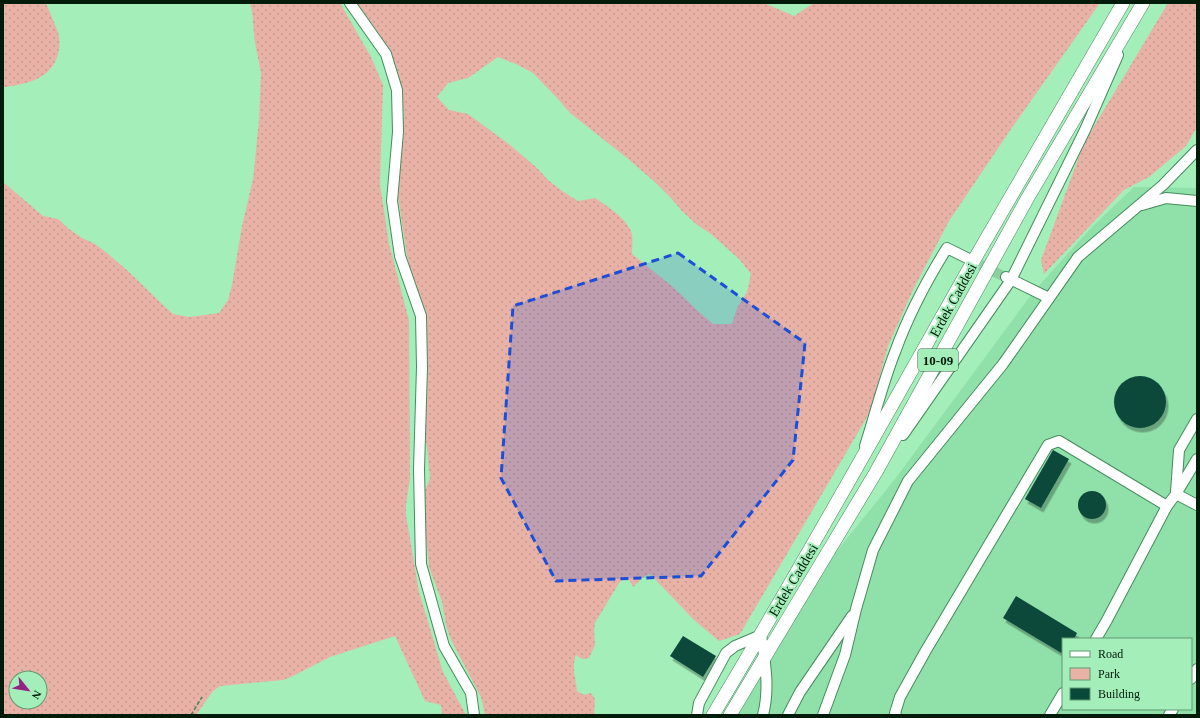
<svg xmlns="http://www.w3.org/2000/svg" width="1200" height="718" viewBox="0 0 1200 718" font-family="Georgia,serif">
	<style>
		.built { fill: #90e0a9; fill-rule: evenodd }
		.green { fill: url(#green-dots); fill-rule: evenodd }
		.building { fill: #09493b; filter: url(#shadow) }
		.lines { fill: none; stroke-linecap: round; stroke-linejoin: round }
		.minor-tunnel { stroke: #8bce9f; stroke-width: 10; stroke-dasharray: 10 5; stroke-linecap: butt }
		.minor-casing { stroke: #448c5e; stroke-width: 12 }
		.major-casing { stroke: #448c5e; stroke-width: 14 }
		.path { stroke: #4d7e5c; stroke-width: 1.5; stroke-dasharray: 4 2; stroke-linecap: butt }
		.minor { stroke: #fff; stroke-width: 10 }
		.major { stroke: #fff; stroke-width: 13 }
		.marked { fill: #1d4ed8; fill-opacity: 0.2; stroke: #1d4ed8; stroke-width: 3; stroke-dasharray: 8 5; stroke-linejoin: round }
		.labels { text-anchor: middle; stroke-width: 4; stroke-linejoin: round; paint-order: stroke }
		.shield { fill: #a4eeba; stroke: #315a3e; stroke-width: 1 }
		.shield-label { font-size: 13px; font-weight: bold; fill: #001b09 }
		.street-label { font-size: 14px; fill: #001b09; stroke: #a4eeba }
	</style>
	<defs>
		<pattern id="green-dots" width="8" height="8" patternUnits="userSpaceOnUse"><rect width="8" height="8" fill="#e8b3a6"/><path d="M2 2h.1M6 6h.1" fill="none" stroke="#c5998e" stroke-width="1.8" stroke-linecap="round"/></pattern>
		<filter id="shadow"><feDropShadow dx="2.5" dy="4.5" stdDeviation="0" flood-color="#0004"/></filter>
	</defs>
	<rect width="100%" height="100%" fill="#a4eeba"/>
	<path class="built" d="M1134,187l63,1v527h-459l94,-158 63,-78 139,-188 57,-63zM1063,639h128v70h-128z"/>
	<g class="green">
		<path d="M3,3h43c4,10 8,19 12,29 2,7 2,15 0,22 -7,25 -30,30 -54,33h-1z"/>
		<path d="M250,3h90l31,54 12,28 -3,99 9,60 20,76 1,158 -4,27v10l13,77 24,80 23,43h-24l-1,-10 -16,-4 -30,-65 -65,21 -39,20 -8,3 -63,6 -7,5 -17,24h-193v-533l40,34 15,3 11,10 13,9 13,6 12,9 22,19 33,32 11,10 16,3 30,-4 9,-13 4,-15 10,-59 11,-47 3,-29 3,-30 2,-47 -6,-30 -3,-31zM16,678h24v24h-24z"/>
		<path d="M357,3h407l30,13 20,-13h286l-91,129 -60,89 -36,69 -25,56 -18,66 -130,222 -21,7 -25,-21 -44,-46 -7,3 -10,10 -3,-6 -6,-3 -5,5 -24,40 -1,7 1,15 -6,13 -7,1 -6,-4c-5,12 0,23 1,36l7,4 7,-2 4,6 -1,16h-109l-4,-18 -30,-57 -5,-15 -4,-23 -13,-35 -7,-69 8,-20 -3,-30 -3,-15v-108l-17,-69 -9,-60 6,-84 -15,-63zM498,57l18,7 17,9 25,26 12,14 57,45 29,25 14,14 12,14 14,13 15,10 28,25 12,15 -4,18 -10,16 -5,16h-19l-13,-11 -27,-26 -41,-33c0,-6 1,-14 0,-20 -5,-16 -24,-27 -37,-36l-17,3 -16,-10 -14,-11 -11,-12 -27,-23 -42,-31 -19,-4 -12,-13 11,-14 20,-5z"/>
		<polygon points="1168,3 1197,3 1197,127 1186,146 1149,177 1124,190 1044,274 1041,260 1084,143"/>
	</g>
	<g class="building">
		<circle cx="1140" cy="402" r="26"/>
		<polygon points="1053,450 1069,459 1041,508 1025,499"/>
		<circle cx="1092" cy="505" r="14"/>
		<polygon points="1016,596 1077,633 1074,639 1063,639 1063,654 1003,618"/>
		<polygon points="683,636 716,656 703,677 670,656"/>
	</g>
	<g class="lines">
		<polyline class="minor-tunnel" points="967,258 1005,277"/>
		<defs>
			<g id="minor">
				<polyline points="350,3 386,54 397,90 398,132 392,201 400,256 421,316 422,367 419,469 421,564 444,646 471,693 474,715"/>
				<polyline points="1142,205 1166,198 1197,201"/>
				<polyline points="1006,277 1049,298"/>
				<polyline points="903,435 1011,280 1085,130 1118,55"/>
				<path d="M865,446c10,-31 18,-64 30,-94 13,-36 32,-72 52,-104l20,10"/>
				<polyline points="1176,492 1179,450 1197,419"/>
				<polyline points="1176,494 1197,505"/>
				<polyline points="1096,639 1107,620 1167,506 1176,494 1197,459"/>
				<polyline points="1191,679 1197,669"/>
				<path d="M697,715l2,-12 27,-50 9,-7 26,-11c4,27 9,53 2,80"/>
				<polyline points="788,715 800,692 852,616"/>
				<polyline points="823,715 845,655 856,609 873,550 908,481 1003,364 1078,257 1163,185 1197,150"/>
				<polyline points="896,715 895,713 900,697 925,652 1048,445 1059,441 1167,506"/>
				<polyline points="1050,715 1063,693"/>
				<polyline points="1169,715 1173,709"/>
			</g>
			<g id="major">
				<path d="M713,715c90,-150 175,-303 261,-455 49,-86 100,-171 149,-257"/>
				<polyline points="730,715 876,472 1027,199 1143,3"/>
			</g>
		</defs>
		<use href="#minor" class="minor-casing"/>
		<use href="#major" class="major-casing"/>
		<polyline class="path" points="191,715 202,697"/>
		<use href="#minor" class="minor"/>
		<use href="#major" class="major"/>
	</g>
	<path class="marked" d="M678,253l127,90 -12,117 -92,116 -145,5 -55,-103 12,-172z"/>
	<g class="labels">
		<rect class="shield" x="918" y="349" width="40" height="22" rx="3"/>
		<g class="shield-label">
			<text x="938" y="365">10-09</text>
		</g>
		<g class="street-label">
			<text transform="translate(953 300) rotate(-61)" y="5">Erdek Caddesi</text>
			<text transform="translate(793 580) rotate(-59)" y="5">Erdek Caddesi</text>
		</g>
	</g>
	<rect width="1200" height="718" fill="none" stroke="#001b09" stroke-width="8"/>
	<rect x="1062" y="638" width="130" height="72" fill="#a4eeba" stroke="#629a73"/>
	<rect x="1070" y="651" width="20" height="6" fill="#ffffff" stroke="#629a73"/>
	<text x="1098" y="658" font-size="12" fill="#001b09">Road</text>
	<rect x="1070" y="668" width="20" height="12" fill="#e8b3a6" stroke="#629a73"/>
	<text x="1098" y="678" font-size="12" fill="#001b09">Park</text>
	<rect x="1070" y="688" width="20" height="12" fill="#09493b" stroke="#629a73"/>
	<text x="1098" y="698" font-size="12" fill="#001b09">Building</text>
	<g transform="translate(28 690) rotate(120)"><circle r="19" fill="#a4eeba" stroke="#629a73"/>
	<path d="M0-3L7 15L0 10L-7 15Z" fill="#912384"/>
	<text y="-6" font-size="11" font-weight="bold" text-anchor="middle" fill="#001b09">N</text>
	</g>
</svg>
